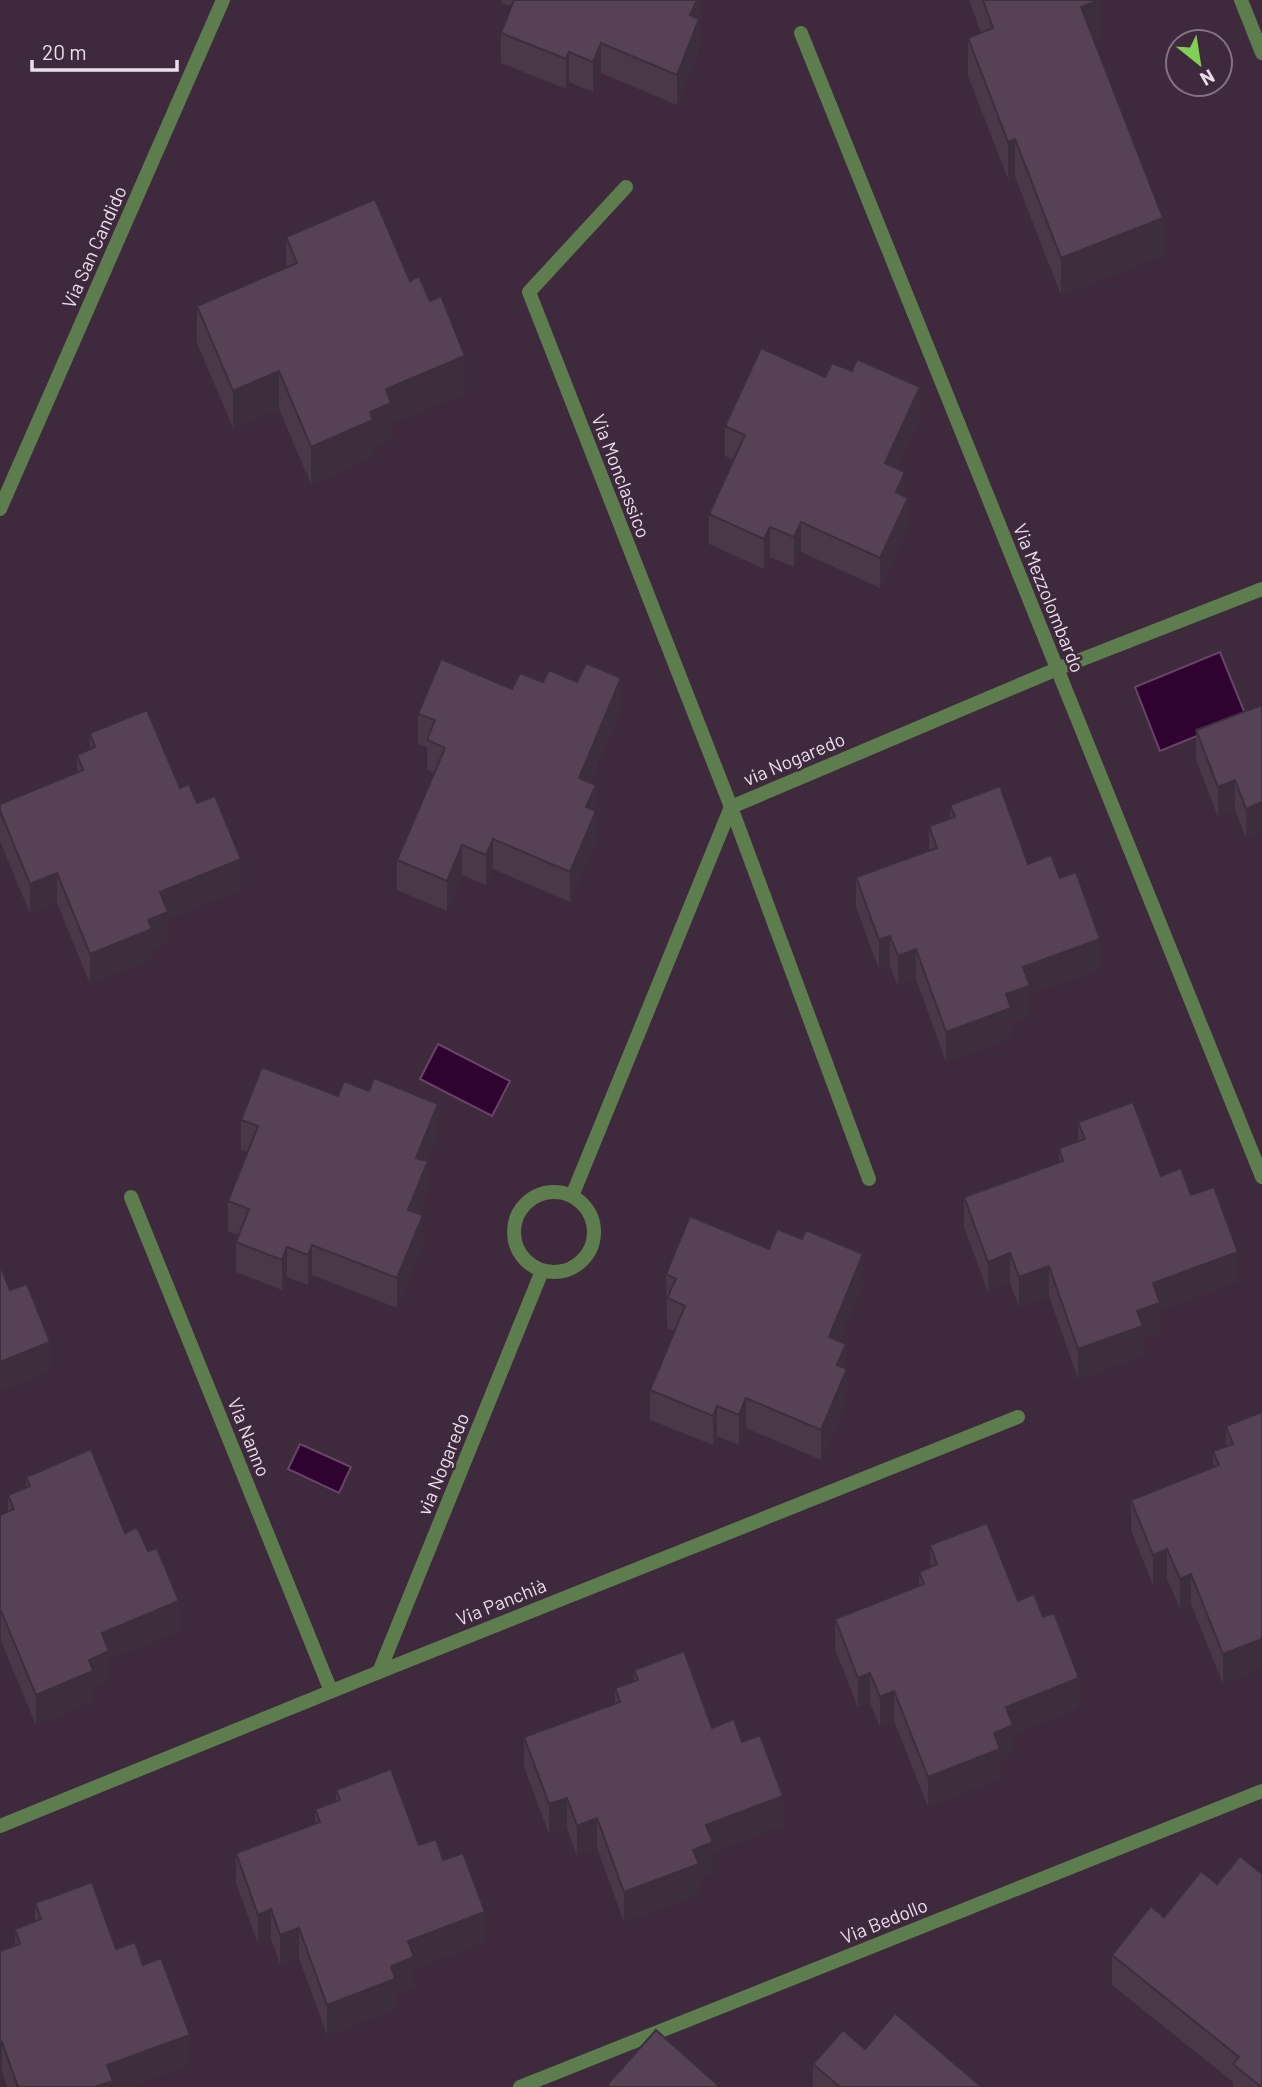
<svg xmlns="http://www.w3.org/2000/svg" width="1262" height="2087" viewBox="0 0 1262 2087" font-family="Barlow,sans-serif">
	<style>
		.water { fill: #2e032f; stroke: #674567; stroke-width: 2 }
		.lines { fill: none; stroke-linecap: round; stroke-linejoin: round }
		.street { stroke: #5d7d4e; stroke-width: 14 }
		.wall { fill: #4a3849 }
		.shaded-wall { fill: #3c2e3c }
		.building { fill: #564155; stroke: #3c2e3c; stroke-width: 2 }
		.labels { text-anchor: middle; stroke-width: 5; stroke-linejoin: round; paint-order: stroke }
		.street-label { font-size: 19px; fill: #ecdfeb; stroke: #3e293d }
	</style>
	<rect width="100%" height="100%" fill="#3e293d"/>
	<g class="water">
		<polygon points="1220,652 1246,716 1160,751 1135,687"/>
		<polygon points="438,1044 510,1081 492,1116 420,1079"/>
		<polygon points="300,1444 351,1467 339,1493 288,1469"/>
	</g>
	<g class="lines">
		<g class="street">
			<polyline points="1241,0 1262,53"/>
			<polyline points="801,33 1262,1177"/>
			<polyline points="626,187 529,292 731,807 869,1179"/>
			<polyline points="0,509 223,0"/>
			<circle cx="554" cy="1232" r="40"/>
			<polyline points="572,1196 731,807 1057,669 1262,589"/>
			<polyline points="131,1197 331,1691"/>
			<polyline points="379,1672 542,1271"/>
			<polyline points="0,1826 379,1672 1018,1417"/>
			<polyline points="520,2087 1262,1791"/>
		</g>
	</g>
	<g class="wall">
		<polygon points="502,0 701,0 699,49 677,105 601,73 593,92 569,82 566,89 501,63 501,33 512,6 502,3"/>
		<polygon points="969,0 1100,0 1100,37 1094,39 1163,255 1061,295 1015,177 1008,179 968,76 968,38 981,33"/>
		<polygon points="286,237 410,281 465,393 391,424 391,440 373,448 373,457 311,484 279,409 233,428 197,343 197,306 286,268"/>
		<polygon points="825,377 920,417 897,468 905,496 908,527 880,588 801,552 794,567 770,557 764,569 709,544 709,514 734,460 725,456 725,426"/>
		<polygon points="543,682 621,708 590,782 596,815 596,841 570,902 493,869 486,885 462,875 447,911 397,890 397,860 434,773 427,770 427,747 418,744 418,714 512,689"/>
		<polygon points="1262,705 1262,832 1246,838 1235,810 1218,817 1196,760 1196,730"/>
		<polygon points="90,733 180,788 197,803 241,889 168,919 168,942 152,949 152,959 90,984 57,903 30,914 0,841 0,804 77,772 77,755 90,749"/>
		<polygon points="950,805 1028,864 1060,878 1100,969 1030,994 1030,1016 1011,1022 1011,1038 946,1062 916,979 898,986 890,966 879,970 856,907 856,877 929,851 929,826 950,819"/>
		<polygon points="338,1096 438,1134 427,1161 428,1191 419,1214 423,1245 397,1308 312,1275 308,1285 287,1277 282,1290 236,1272 236,1242 238,1235 228,1231 228,1201 247,1152 241,1150 241,1120"/>
		<polygon points="1078,1122 1191,1195 1238,1282 1160,1310 1160,1333 1143,1339 1143,1356 1078,1379 1049,1296 1019,1307 1010,1283 988,1292 964,1227 964,1197 1059,1162 1059,1148 1078,1141"/>
		<polygon points="769,1249 863,1284 839,1341 846,1368 847,1399 821,1460 746,1428 739,1445 717,1436 713,1445 650,1420 650,1390 674,1331 667,1328 666,1274"/>
		<polygon points="1262,1412 1223,1684 1191,1604 1180,1609 1167,1579 1153,1585 1131,1530 1131,1500 1213,1467 1213,1451 1226,1446 1226,1426"/>
		<polygon points="26,1477 125,1533 179,1631 109,1660 109,1681 93,1688 93,1701 36,1725 1,1641 0,1515 8,1511 8,1495 26,1487"/>
		<polygon points="930,1545 1018,1601 1079,1708 1013,1734 1013,1755 1000,1760 1000,1779 928,1807 894,1721 880,1727 870,1703 858,1708 835,1649 835,1619 919,1586 919,1572 930,1567"/>
		<polygon points="634,1670 712,1728 742,1742 783,1826 713,1852 713,1872 699,1878 699,1894 624,1922 597,1848 577,1856 567,1828 549,1834 524,1767 524,1737 615,1704 615,1688 634,1681"/>
		<polygon points="336,1790 443,1860 485,1942 414,1969 414,1987 395,1994 395,2009 327,2035 299,1958 280,1965 271,1939 258,1944 236,1883 236,1853 315,1823 315,1809 336,1801"/>
		<polygon points="1217,1884 1262,2087 1233,2087 1233,2082 1112,1985 1112,1955 1164,1917"/>
		<polygon points="35,1903 143,1965 190,2065 129,2087 7,2087 2,2072 0,1951 15,1945 15,1929 35,1922"/>
		<polygon points="865,2049 982,2087 813,2087 813,2064"/>
	</g>
	<g class="shaded-wall">
		<polygon points="697,0 701,0 699,49 677,105 677,75 690,15"/>
		<polygon points="1098,0 1100,0 1100,37 1081,44 1081,7"/>
		<polygon points="601,43 601,73 593,92 593,62"/>
		<polygon points="569,52 569,82 566,89 566,59"/>
		<polygon points="1015,139 1015,177 1008,179 1008,142"/>
		<polygon points="1163,218 1163,255 1061,295 1061,258"/>
		<polygon points="465,356 465,393 391,424 391,440 373,448 373,457 311,484 311,447 386,389"/>
		<polygon points="279,371 279,409 233,428 233,391"/>
		<polygon points="920,387 920,417 885,493 885,463"/>
		<polygon points="905,472 905,502 896,492"/>
		<polygon points="908,498 908,527 880,588 880,558"/>
		<polygon points="801,522 801,552 794,567 794,537"/>
		<polygon points="770,527 770,557 764,569 764,539"/>
		<polygon points="621,678 621,708 579,807 579,778"/>
		<polygon points="1235,780 1235,810 1218,817 1218,787"/>
		<polygon points="596,785 596,841 570,902 570,872 586,807"/>
		<polygon points="1262,802 1262,832 1246,838 1246,809"/>
		<polygon points="493,839 493,869 486,885 486,855"/>
		<polygon points="462,845 462,875 447,911 447,881"/>
		<polygon points="241,859 241,889 168,919 168,942 152,949 152,959 90,984 90,954 148,920 160,892"/>
		<polygon points="57,873 57,903 30,914 30,884"/>
		<polygon points="890,936 890,966 879,970 879,940"/>
		<polygon points="1100,939 1100,969 1030,994 1030,1016 1011,1022 1011,1038 946,1062 946,1032 1006,994 1023,967"/>
		<polygon points="916,949 916,979 898,986 898,956"/>
		<polygon points="438,1104 438,1134 416,1188 416,1158"/>
		<polygon points="428,1161 428,1191 408,1240 408,1210"/>
		<polygon points="423,1215 423,1245 397,1308 397,1278"/>
		<polygon points="312,1245 312,1275 308,1285 308,1255"/>
		<polygon points="287,1247 287,1277 282,1290 282,1260"/>
		<polygon points="1238,1252 1238,1282 1160,1310 1160,1333 1143,1339 1143,1356 1078,1379 1078,1349 1137,1311 1153,1283"/>
		<polygon points="1010,1253 1010,1283 988,1292 988,1262"/>
		<polygon points="863,1254 863,1284 829,1367 829,1337"/>
		<polygon points="1049,1266 1049,1296 1019,1307 1019,1277"/>
		<polygon points="50,1342 50,1372 0,1392 0,1362"/>
		<polygon points="846,1344 847,1399 821,1460 821,1430 837,1365"/>
		<polygon points="746,1398 746,1428 739,1445 739,1415"/>
		<polygon points="717,1406 717,1436 713,1445 713,1416"/>
		<polygon points="1167,1549 1167,1579 1153,1585 1153,1555"/>
		<polygon points="1191,1574 1191,1604 1180,1609 1180,1579"/>
		<polygon points="179,1601 179,1631 109,1660 109,1681 93,1688 93,1701 36,1725 36,1695 89,1660 102,1633"/>
		<rect x="0" y="1611" width="1" height="30"/>
		<polygon points="1262,1639 1262,1669 1223,1684 1223,1654"/>
		<polygon points="870,1673 870,1703 858,1708 858,1678"/>
		<polygon points="1079,1678 1079,1708 1013,1734 1013,1755 1000,1760 1000,1779 928,1807 928,1777 1006,1707"/>
		<polygon points="894,1691 894,1721 880,1727 880,1697"/>
		<polygon points="783,1796 783,1826 713,1852 713,1872 699,1878 699,1894 624,1922 624,1892 693,1850 706,1825"/>
		<polygon points="567,1798 567,1828 549,1834 549,1804"/>
		<polygon points="597,1818 597,1848 577,1856 577,1826"/>
		<polygon points="271,1909 271,1939 258,1944 258,1915"/>
		<polygon points="485,1912 485,1942 414,1969 414,1987 395,1994 395,2009 327,2035 327,2005 391,1966 408,1941"/>
		<polygon points="299,1928 299,1958 280,1965 280,1935"/>
		<polygon points="190,2035 190,2065 129,2087 95,2087 107,2065"/>
		<polygon points="2,2042 2,2072 0,2073 0,2043"/>
	</g>
	<g class="building">
		<polygon points="514,0 697,0 690,15 699,19 677,75 601,43 593,62 569,52 566,59 501,33"/>
		<polygon points="983,0 1098,0 1081,7 1163,218 1061,258 1015,139 1008,142 968,38 993,28"/>
		<polygon points="375,199 410,281 419,276 430,301 441,296 465,356 386,389 391,403 370,412 373,420 311,447 279,371 233,391 197,306 297,263 286,237"/>
		<polygon points="761,348 825,377 832,363 852,371 857,359 920,387 885,463 905,472 896,492 908,498 880,558 801,522 794,537 770,527 764,539 709,514 745,435 725,426"/>
		<polygon points="441,659 512,689 520,673 543,682 549,670 577,682 586,663 621,678 579,778 596,785 586,807 596,811 570,872 493,839 486,855 462,845 447,881 397,860 445,748 427,740 435,720 418,714"/>
		<polygon points="1262,705 1262,802 1246,809 1235,780 1218,787 1196,730"/>
		<polygon points="147,710 180,788 189,784 197,803 215,796 241,859 160,892 168,912 148,920 152,929 90,954 57,873 30,884 0,811 0,804 83,770 77,755 95,747 90,733"/>
		<polygon points="1000,786 1028,864 1051,855 1060,878 1076,872 1100,939 1023,967 1030,986 1006,994 1011,1008 946,1032 916,949 898,956 890,936 879,940 856,877 937,848 929,826 955,817 950,805"/>
		<polygon points="262,1067 338,1096 344,1081 369,1091 374,1078 438,1104 416,1158 428,1161 408,1210 423,1215 397,1278 312,1245 308,1255 287,1247 282,1260 236,1242 249,1209 228,1201 258,1126 241,1120"/>
		<polygon points="1133,1102 1161,1176 1181,1168 1191,1195 1214,1187 1238,1252 1153,1283 1160,1303 1137,1311 1143,1326 1078,1349 1049,1266 1019,1277 1010,1253 988,1262 964,1197 1063,1161 1059,1148 1085,1139 1078,1122"/>
		<polygon points="690,1216 769,1249 777,1229 802,1239 806,1230 863,1254 829,1337 846,1344 837,1365 847,1369 821,1430 746,1398 739,1415 717,1406 713,1416 650,1390 685,1306 667,1298 676,1279 666,1274"/>
		<polygon points="0,1265 10,1290 27,1284 50,1342 0,1362"/>
		<polygon points="1262,1412 1262,1639 1223,1654 1191,1574 1180,1579 1167,1549 1153,1555 1131,1500 1219,1465 1213,1451 1233,1444 1226,1426"/>
		<polygon points="91,1449 125,1533 137,1527 148,1551 157,1548 179,1601 102,1633 109,1651 89,1660 93,1671 36,1695 1,1611 0,1611 0,1515 14,1509 8,1495 30,1486 26,1477"/>
		<polygon points="987,1523 1018,1601 1034,1594 1043,1617 1054,1613 1079,1678 1006,1707 1013,1725 994,1733 1000,1749 928,1777 894,1691 880,1697 870,1673 858,1678 835,1619 924,1584 919,1572 937,1564 930,1545"/>
		<polygon points="684,1651 712,1728 734,1719 742,1742 760,1735 783,1796 706,1825 713,1842 693,1850 699,1864 624,1892 597,1818 577,1826 567,1798 549,1804 524,1737 620,1702 615,1688 638,1680 634,1670"/>
		<polygon points="391,1769 419,1845 436,1839 443,1860 463,1853 485,1912 408,1941 414,1957 391,1966 395,1979 327,2005 299,1928 280,1935 271,1909 258,1915 236,1853 320,1822 315,1809 340,1800 336,1790"/>
		<polygon points="1240,1856 1262,1874 1262,2087 1259,2087 1260,2086 1233,2064 1239,2057 1112,1955 1151,1906 1164,1917 1201,1871 1217,1884"/>
		<polygon points="92,1882 116,1949 135,1942 143,1965 161,1958 190,2035 107,2065 113,2081 95,2087 18,2087 2,2042 0,2043 0,1951 20,1944 15,1929 41,1919 35,1903"/>
		<polygon points="895,2013 982,2087 840,2087 813,2064 843,2030 865,2049"/>
		<polygon points="656,2030 720,2087 610,2087 607,2085"/>
	</g>
	<g class="labels">
		<g class="street-label">
			<text transform="translate(94 247) rotate(-66)" y="7">Via San Candido</text>
			<text transform="translate(621 476) rotate(69)" y="7">Via Monclassico</text>
			<text transform="translate(1049 598) rotate(68)" y="7">Via Mezzolombardo</text>
			<text transform="translate(794 759) rotate(-23)" y="7">via Nogaredo</text>
			<text transform="translate(249 1437) rotate(68)" y="7">Via Nanno</text>
			<text transform="translate(443 1464) rotate(-68)" y="7">via Nogaredo</text>
			<text transform="translate(501 1602) rotate(-22)" y="7">Via Panchià</text>
			<text transform="translate(884 1921) rotate(-22)" y="7">Via Bedollo</text>
		</g>
	</g>
	<g transform="translate(1199 63) rotate(150)"><circle r="33" fill="#3e293d" stroke="#847283" stroke-width="2"/>
	<path d="M0-5L12 26L0 18L-12 26Z" fill="#7fd053"/>
	<text y="-10" font-size="19" font-weight="bold" text-anchor="middle" fill="#ecdfeb">N</text>
	</g>
	<path d="M32 60v10h145v-10" fill="none" stroke="#ecdfeb" stroke-width="3.5"/>
	<text x="42" y="60" font-size="21" fill="#ecdfeb" stroke="#3e293d" stroke-width="5" paint-order="stroke">20 m</text>
</svg>
